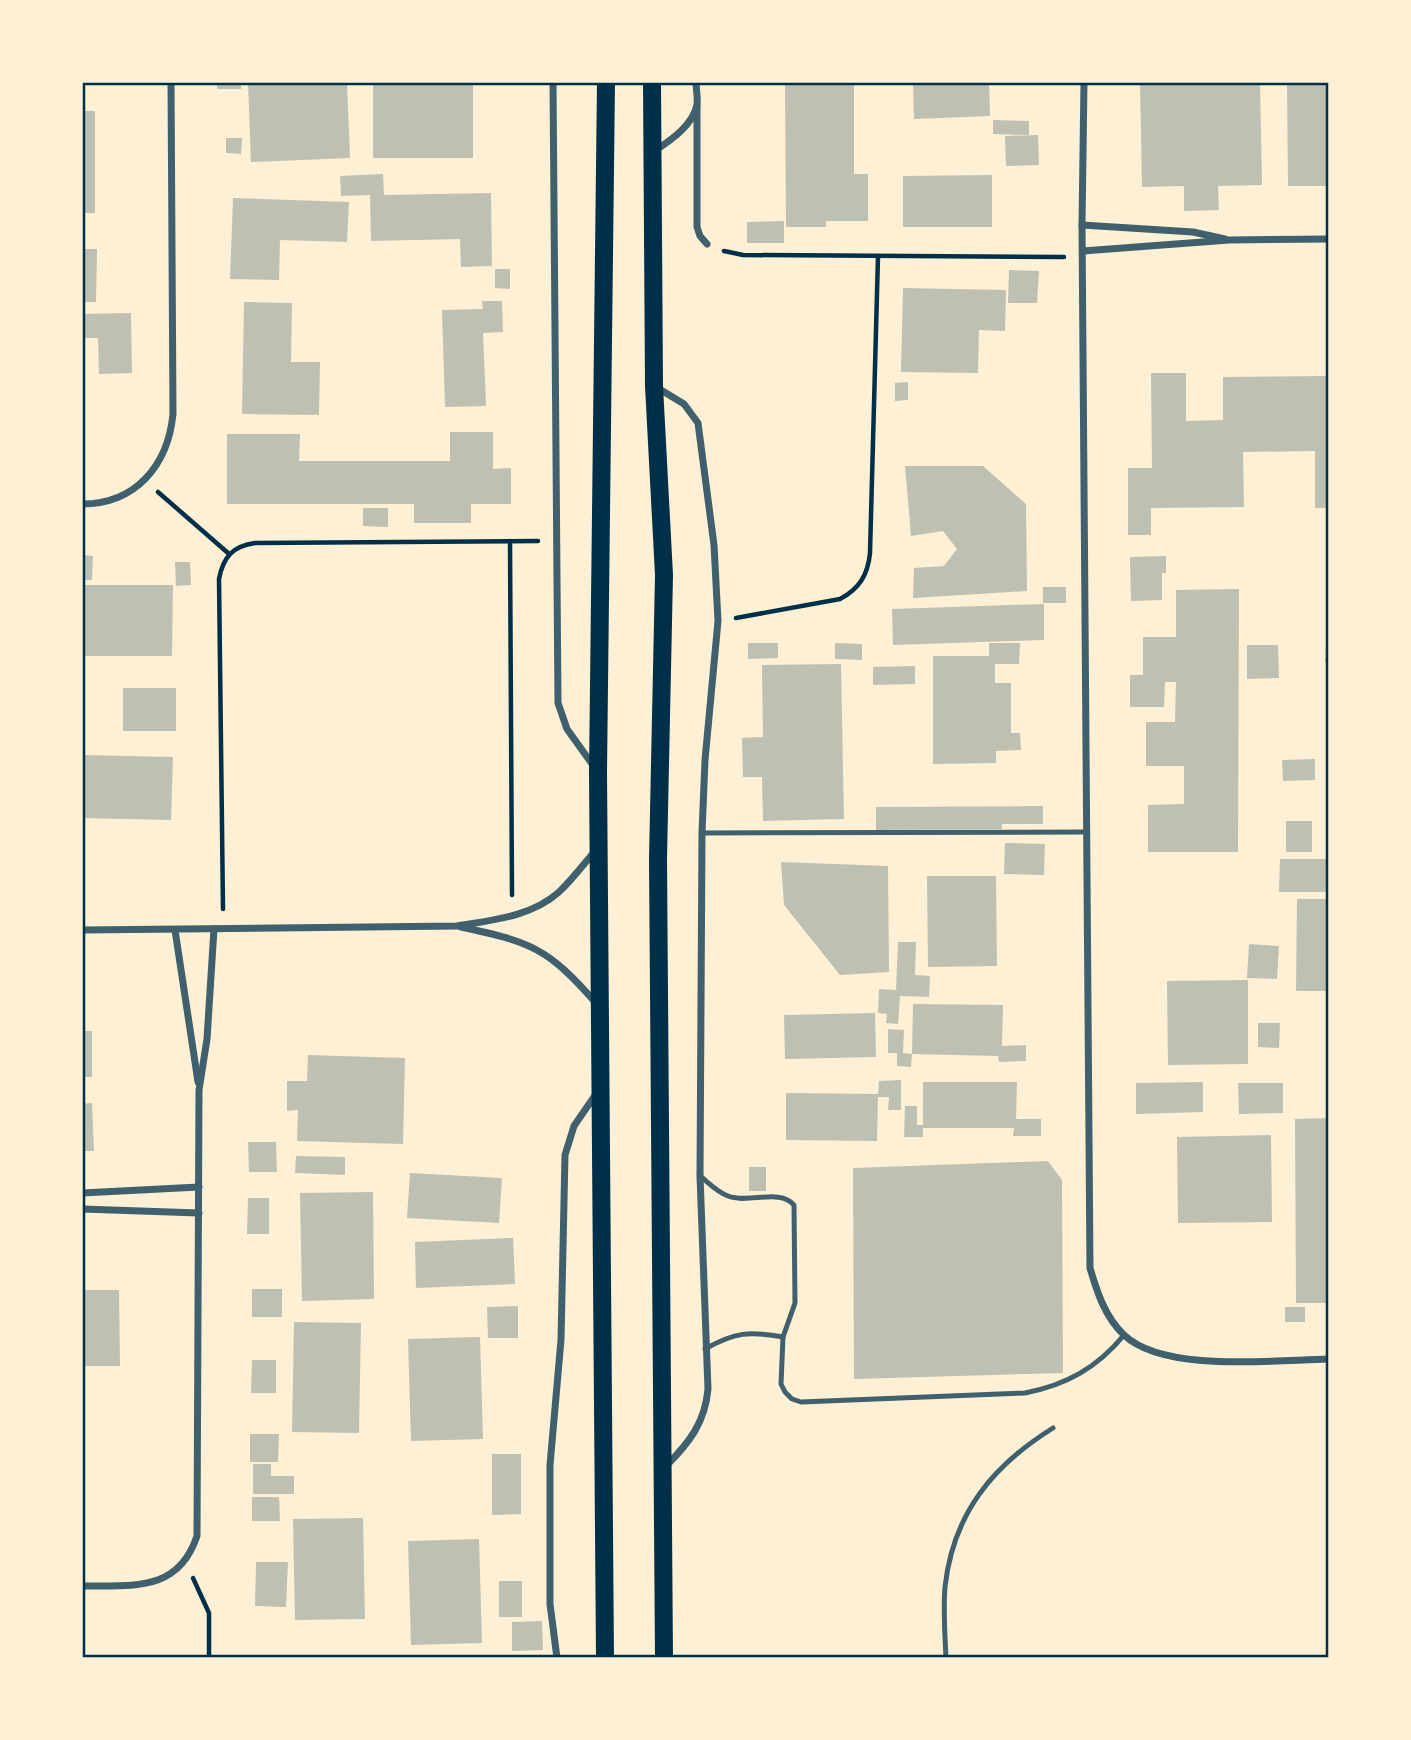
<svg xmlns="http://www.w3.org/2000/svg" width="1411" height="1740" viewBox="0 0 1411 1740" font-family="Mulish,sans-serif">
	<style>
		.building { fill: #bec0b2 }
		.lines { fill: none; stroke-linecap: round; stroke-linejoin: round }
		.path { stroke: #003049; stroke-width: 4.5 }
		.service { stroke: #3f606c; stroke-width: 5 }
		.minor { stroke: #3f606c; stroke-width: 7 }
		.primary { stroke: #003049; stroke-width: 18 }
		.neatline { fill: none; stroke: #003049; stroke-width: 2.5 }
	</style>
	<rect width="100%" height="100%" fill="#fdf0d5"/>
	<g class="building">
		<rect x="217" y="82" width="24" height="7"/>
		<polygon points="248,82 347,82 350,158 251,162"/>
		<rect x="373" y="82" width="100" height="76"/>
		<polygon points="785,82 854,82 854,174 868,174 868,221 826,221 826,227 786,227"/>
		<polygon points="913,82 989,82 990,116 914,119"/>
		<polygon points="1140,82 1260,82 1262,185 1218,186 1219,210 1184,211 1184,186 1142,187"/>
		<polygon points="1287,82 1329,82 1329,186 1288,186"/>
		<rect x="82" y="111" width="13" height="102"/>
		<polygon points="993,120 1029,121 1029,135 993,134"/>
		<polygon points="1038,135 1039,165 1006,166 1005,136"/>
		<polygon points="226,138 242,138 241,154 226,153"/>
		<polygon points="383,174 384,195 491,193 492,266 461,267 460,239 371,241 370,195 341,196 340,176"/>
		<polygon points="992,175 992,227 903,227 903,176"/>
		<polygon points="233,198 349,202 347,242 280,240 279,280 230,279"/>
		<polygon points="784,221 784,243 747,243 747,222"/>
		<polygon points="82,249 97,249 96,302 82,302"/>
		<polygon points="495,269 510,269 510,289 495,288"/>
		<polygon points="1009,270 1039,271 1037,303 1008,303"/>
		<polygon points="903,288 1006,290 1005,331 979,330 978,373 901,372"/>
		<polygon points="482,301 502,301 503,332 483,333 486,406 445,407 442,310 483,309"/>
		<polygon points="244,302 292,303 291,362 320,362 319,415 242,414"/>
		<polygon points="131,313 132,373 99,374 98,338 82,338 82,314"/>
		<polygon points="1151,373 1186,373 1186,421 1223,420 1223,377 1329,376 1329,508 1315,508 1315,451 1243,452 1244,507 1151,508 1151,535 1128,535 1128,468 1152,468"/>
		<polygon points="908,382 908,400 895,401 895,383"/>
		<polygon points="450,432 493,432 493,469 511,468 511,504 471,504 471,523 414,523 414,504 227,504 227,434 300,434 299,461 450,461"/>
		<polygon points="905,466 983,466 1026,504 1027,591 913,598 914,568 944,566 957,549 943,531 911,536"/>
		<polygon points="363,508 388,508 388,527 363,526"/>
		<polygon points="82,555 93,556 92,580 82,580"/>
		<polygon points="1166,556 1166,573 1162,573 1162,600 1131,601 1130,557"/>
		<polygon points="175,562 190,562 191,585 176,586"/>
		<polygon points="82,585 173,585 172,656 82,656"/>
		<rect x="1043" y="587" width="23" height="16"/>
		<polygon points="1239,589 1238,852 1148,852 1148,805 1184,804 1184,766 1146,766 1146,722 1175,722 1176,682 1165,682 1164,707 1130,707 1130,675 1143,675 1143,637 1176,637 1176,590"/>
		<polygon points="1044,604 1044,640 893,645 892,609"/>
		<polygon points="1327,633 1329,633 1329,662 1325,662"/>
		<polygon points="748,643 778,643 778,658 748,659"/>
		<polygon points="835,643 862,644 862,660 835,659"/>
		<polygon points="989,643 1020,643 1019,664 995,664 995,683 1011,683 1011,733 1020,733 1021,750 996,751 996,763 933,764 933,656 989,656"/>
		<polygon points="1247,645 1278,645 1279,678 1247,679"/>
		<polygon points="841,664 844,819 763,821 762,777 743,777 742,738 763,737 762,665"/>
		<polygon points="915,666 915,684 873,685 873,667"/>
		<rect x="123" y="688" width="53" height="43"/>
		<polygon points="82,755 173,757 171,820 82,818"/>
		<polygon points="1315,759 1315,780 1283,781 1282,760"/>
		<polygon points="1043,806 1043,824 1002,824 1002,829 876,830 876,807"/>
		<rect x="1286" y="821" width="26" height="31"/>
		<polygon points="1005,843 1045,844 1044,875 1004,874"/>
		<polygon points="1280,859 1329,859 1329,892 1279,892"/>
		<polygon points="781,862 888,866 889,972 840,975 784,905"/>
		<polygon points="927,876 996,876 997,966 928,967"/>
		<polygon points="1297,899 1329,899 1329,991 1296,991"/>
		<polygon points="898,942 916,942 915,975 930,976 929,997 900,996 898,1024 886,1023 887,1014 878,1013 879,989 896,990"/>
		<polygon points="1249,944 1279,946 1277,979 1247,978"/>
		<polygon points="1248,980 1248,1064 1168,1065 1167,981"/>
		<polygon points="913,1004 1003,1005 1002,1046 1026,1045 1026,1061 999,1062 998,1056 912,1054"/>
		<polygon points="875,1013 876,1057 785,1059 784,1015"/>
		<polygon points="1258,1023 1280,1023 1279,1048 1258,1047"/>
		<polygon points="888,1029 904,1030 903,1053 912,1054 911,1067 897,1066 897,1053 888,1053"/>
		<rect x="82" y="1031" width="10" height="46"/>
		<polygon points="308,1055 405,1058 403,1144 297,1141 298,1110 287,1111 287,1081 307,1081"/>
		<polygon points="901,1080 901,1110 888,1110 889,1097 878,1097 879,1081"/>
		<polygon points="923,1082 1017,1082 1016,1119 1041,1119 1041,1136 1013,1136 1014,1128 923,1128 923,1137 904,1137 905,1106 917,1106 917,1125 923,1125"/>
		<polygon points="1203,1082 1203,1112 1136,1114 1136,1083"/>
		<polygon points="1238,1083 1283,1083 1283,1113 1239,1114"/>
		<polygon points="786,1093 878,1094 877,1141 786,1140"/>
		<polygon points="92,1103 94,1151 82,1151 82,1104"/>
		<polygon points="1329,1118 1329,1303 1296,1303 1295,1119"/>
		<polygon points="1271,1135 1272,1222 1178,1223 1177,1137"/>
		<polygon points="248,1142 276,1142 277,1172 249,1172"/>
		<polygon points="296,1156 345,1157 345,1175 295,1173"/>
		<polygon points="1048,1161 1062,1180 1063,1373 854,1379 853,1168"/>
		<rect x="749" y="1167" width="17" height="24"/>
		<polygon points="410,1173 502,1178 499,1223 407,1218"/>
		<polygon points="373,1192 374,1299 302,1301 300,1193"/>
		<polygon points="248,1198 269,1198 269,1234 247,1234"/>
		<polygon points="513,1238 515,1284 416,1288 415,1242"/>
		<rect x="252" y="1289" width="30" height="28"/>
		<polygon points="82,1290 119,1290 120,1366 82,1366"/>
		<polygon points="518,1306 518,1338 488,1338 487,1307"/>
		<rect x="1285" y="1307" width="20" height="15"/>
		<polygon points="294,1322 361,1323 359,1433 292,1432"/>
		<polygon points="480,1337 483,1439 411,1441 408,1339"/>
		<polygon points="252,1360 276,1360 276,1393 251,1393"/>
		<polygon points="250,1434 279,1434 278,1462 250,1462"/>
		<polygon points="492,1454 521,1454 521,1514 492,1515"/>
		<polygon points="253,1464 271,1464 271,1476 294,1476 294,1494 253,1494"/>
		<polygon points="252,1497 279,1497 280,1521 252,1521"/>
		<polygon points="363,1518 365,1619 295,1620 293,1519"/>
		<polygon points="479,1539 482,1643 411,1645 408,1541"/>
		<polygon points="256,1562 288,1562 286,1607 255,1606"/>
		<rect x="499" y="1581" width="23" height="36"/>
		<polygon points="542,1621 543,1650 512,1651 512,1622"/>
	</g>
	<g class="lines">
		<g class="path">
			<polyline points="724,251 743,255 1064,257"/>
			<polyline points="158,492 228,553"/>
			<polyline points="510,541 512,895"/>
			<path d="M736,618l104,-19c19,-10 28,-24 30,-46l8,-297"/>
			<path d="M223,909l-4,-330c4,-22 14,-33 36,-36l283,-2"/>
			<polyline points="193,1578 209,1613 209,1658"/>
		</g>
		<g class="service">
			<polyline points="702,833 1087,832"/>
			<path d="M700,1176c9,7 17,16 28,20 20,8 52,-8 66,9l1,98 -12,34 -2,47 4,8 7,7 9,3 224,-9c41,-8 72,-25 99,-58"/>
			<path d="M705,1349c30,-17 44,-18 78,-12"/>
			<path d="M946,1658c-1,-23 -3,-48 -1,-71 8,-73 47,-121 108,-159"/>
		</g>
		<g class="minor">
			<polyline points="553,82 558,703 567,729 595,768"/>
			<path d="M1084,82l-2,143 8,1043c7,24 15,49 34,67 40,38 150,25 205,24"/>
			<polyline points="697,106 697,227 700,236 707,244"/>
			<path d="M656,150c15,-10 37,-25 41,-45 1,-7 -1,-16 -1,-23"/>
			<polyline points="1082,225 1193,232 1225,239"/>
			<polyline points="1083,251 1229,240 1329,239"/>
			<path d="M656,387l28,17 14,19 16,122 4,76 -13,139 -3,73 -2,343 8,213c-3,34 -19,54 -42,77"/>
			<path d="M82,504c54,0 86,-39 91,-90l-2,-332"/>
			<path d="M461,927c70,15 87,21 135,76"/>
			<path d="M82,930l375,-4c35,-6 74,-9 102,-34 13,-12 24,-27 36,-41"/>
			<polyline points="175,930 198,1082"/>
			<polyline points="82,1193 199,1187"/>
			<polyline points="82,1209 199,1213"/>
			<path d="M82,1586c50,-1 96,7 115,-50l2,-446 8,-51 7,-110"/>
			<polyline points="557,1658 550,1604 550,1465 561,1340 565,1155 574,1126 596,1094"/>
		</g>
		<g class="primary">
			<polyline points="652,82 654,386 664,575 658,859 664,1658"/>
			<polyline points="605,1658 598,772 606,82"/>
		</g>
	</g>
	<rect width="1411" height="1740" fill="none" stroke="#fdf0d5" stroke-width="168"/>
	<rect x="84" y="84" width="1243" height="1572" class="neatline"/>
</svg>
